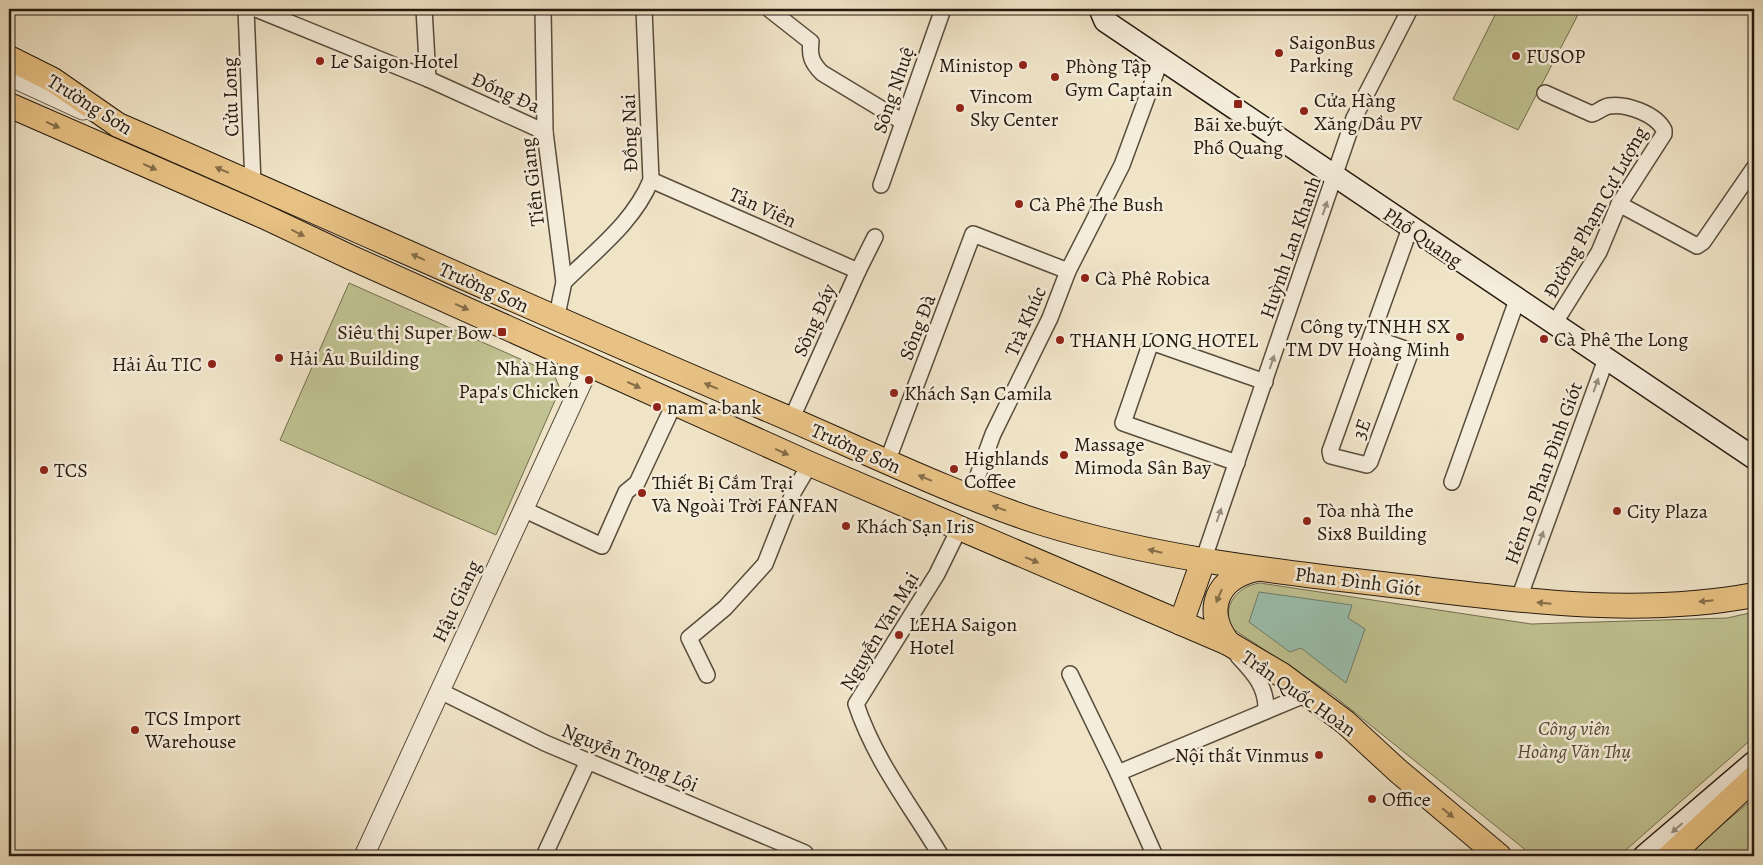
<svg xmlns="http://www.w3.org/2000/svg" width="1763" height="865" viewBox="0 0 1763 865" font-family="Alegreya,serif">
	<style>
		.green { fill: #c0c291; stroke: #726e50 }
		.water { fill: #9bbfae; stroke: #6c7d6e }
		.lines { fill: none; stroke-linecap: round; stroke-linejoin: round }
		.minor-casing { stroke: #584c3c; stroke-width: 18 }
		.tertiary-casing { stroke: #584c3c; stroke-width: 21 }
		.secondary-casing { stroke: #25190e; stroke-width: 24 }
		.primary-casing { stroke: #25190e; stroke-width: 26 }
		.minor { stroke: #f5eddb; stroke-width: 15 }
		.tertiary { stroke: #f5eddb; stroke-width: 19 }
		.secondary { stroke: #f5eddb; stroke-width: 21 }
		.primary { stroke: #e8c284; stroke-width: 24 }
		.oneway { fill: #866e49 }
		.oneway2 { fill: #978e7f }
		.poi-dot { fill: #8f2418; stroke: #f5eddb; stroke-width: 2 }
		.labels { text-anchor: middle; stroke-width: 5; stroke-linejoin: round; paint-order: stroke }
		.poi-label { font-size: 20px; fill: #25190e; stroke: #f5eddb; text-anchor: start }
		.street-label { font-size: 20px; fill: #25190e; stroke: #f5eddb }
		.park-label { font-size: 20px; font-style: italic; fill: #544c35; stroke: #f5eddb }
	</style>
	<rect width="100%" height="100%" fill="#f0e4c7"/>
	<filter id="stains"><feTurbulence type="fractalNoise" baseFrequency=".004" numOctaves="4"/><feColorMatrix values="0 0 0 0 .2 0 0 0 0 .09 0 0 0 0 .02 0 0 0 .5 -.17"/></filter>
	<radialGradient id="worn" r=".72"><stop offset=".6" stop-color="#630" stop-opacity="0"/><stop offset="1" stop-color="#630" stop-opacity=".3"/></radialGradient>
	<g class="green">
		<polygon points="1486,9 1581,9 1518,130 1453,99 1496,13"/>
		<polygon points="349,283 554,374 560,389 496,535 280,440"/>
		<path d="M1260,583l271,41 196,-6 27,-6v125l-135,119h-86l-200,-161 -100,-66c-13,-22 4,-43 27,-46z"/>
		<polygon points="1754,798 1754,856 1685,856"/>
	</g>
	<polygon class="water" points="1259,592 1352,605 1348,618 1365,629 1346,683 1301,648 1290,652 1249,622"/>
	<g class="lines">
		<defs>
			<g id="minor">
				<polyline points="246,9 253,184"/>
				<polyline points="256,9 428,79 545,132"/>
				<polyline points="424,9 428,79"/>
				<polyline points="543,9 545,132 564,282 556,320"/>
				<path d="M769,9l42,33c-2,14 1,21 11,31l81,49"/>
				<path d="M1545,93l47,21c6,-2 11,-7 17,-8 17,-3 47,8 55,24v4l-45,70 -20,48 -45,72"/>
				<polyline points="651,180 858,271"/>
				<polyline points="881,185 943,9"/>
				<polyline points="1619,204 1697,246 1703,242 1754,168"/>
				<path d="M564,282c31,-31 70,-60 87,-102l-7,-171"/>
				<polyline points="1371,337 1411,351 1370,462 1367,465 1331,456 1330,451 1410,228"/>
				<polyline points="791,420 858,271 875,237"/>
				<polyline points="887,462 973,234 1068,271 1122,165 1161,59"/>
				<polyline points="1237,463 1123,423 1151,342 1265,382"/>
				<polyline points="1452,482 1517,300"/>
				<polyline points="970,497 993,434 1050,318 1068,271"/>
				<polyline points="523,509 602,546 626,492 637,483 674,404"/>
				<polyline points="1203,561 1354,118 1410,9"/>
				<polyline points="1518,601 1606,359"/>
				<path d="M1238,656c16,17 29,31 28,55"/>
				<polyline points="1070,674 1118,773 1155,856"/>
				<polyline points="707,675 689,638 725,608 765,564 794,491 810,464"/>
				<polyline points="440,691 545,743 805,853 803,856"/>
				<polyline points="1118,773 1307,694"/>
				<polyline points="544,856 588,761"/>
				<path d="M941,856c-30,-50 -66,-95 -85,-152l81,-130 22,-45"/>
			</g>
			<g id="tertiary">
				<polyline points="9,76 83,110"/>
				<polyline points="364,856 590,365"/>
			</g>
			<g id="secondary">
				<polyline points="1100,9 1105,21 1754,458"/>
				<polyline points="1644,856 1754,762"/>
			</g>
			<g id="primary">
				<path d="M9,58l44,22 65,45c215,93 428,191 644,282 93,39 184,85 280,116 122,38 249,50 375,65 112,14 226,28 337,7"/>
				<polyline points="9,105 263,216 352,258 810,464 1228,643 1282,675 1345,722 1397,770 1499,856"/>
				<polyline points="1181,623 1203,561"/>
				<path d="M1228,643c-25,-33 -11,-66 29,-74"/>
				<polyline points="1670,856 1754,778"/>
			</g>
		</defs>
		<use href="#minor" class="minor-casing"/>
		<use href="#tertiary" class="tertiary-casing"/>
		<use href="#secondary" class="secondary-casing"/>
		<use href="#primary" class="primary-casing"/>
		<use href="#minor" class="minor"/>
		<use href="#tertiary" class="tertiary"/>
		<use href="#secondary" class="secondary"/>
		<use href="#primary" class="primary"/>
	</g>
	<defs><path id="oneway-solid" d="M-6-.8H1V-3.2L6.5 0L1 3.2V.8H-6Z" transform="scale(1.25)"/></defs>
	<g class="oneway">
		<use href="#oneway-solid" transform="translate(53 125) rotate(24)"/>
		<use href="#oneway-solid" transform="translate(150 167) rotate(24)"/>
		<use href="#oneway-solid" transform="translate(222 170) rotate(-157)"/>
		<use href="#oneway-solid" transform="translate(298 233) rotate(26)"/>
		<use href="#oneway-solid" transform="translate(418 257) rotate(-156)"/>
		<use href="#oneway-solid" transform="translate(462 307) rotate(24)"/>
		<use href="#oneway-solid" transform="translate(634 385) rotate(25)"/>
		<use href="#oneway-solid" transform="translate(711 386) rotate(-157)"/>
		<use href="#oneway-solid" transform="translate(782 452) rotate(24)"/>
		<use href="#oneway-solid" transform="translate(925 478) rotate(-157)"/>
		<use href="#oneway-solid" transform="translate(999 508) rotate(-160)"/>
		<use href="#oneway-solid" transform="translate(1155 551) rotate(-167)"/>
		<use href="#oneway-solid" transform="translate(1032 560) rotate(23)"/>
		<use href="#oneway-solid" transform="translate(1219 596) rotate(113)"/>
		<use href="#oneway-solid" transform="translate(1706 601) rotate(174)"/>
		<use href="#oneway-solid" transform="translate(1544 603) rotate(-175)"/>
		<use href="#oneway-solid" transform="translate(1448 813) rotate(40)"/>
	</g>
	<g class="oneway2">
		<use href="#oneway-solid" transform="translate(1325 208) rotate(-71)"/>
		<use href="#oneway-solid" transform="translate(1272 362) rotate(-71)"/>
		<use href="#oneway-solid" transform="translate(1596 385) rotate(-70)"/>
		<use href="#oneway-solid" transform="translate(1219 515) rotate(-71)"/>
		<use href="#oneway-solid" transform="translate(1541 538) rotate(-70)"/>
		<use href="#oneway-solid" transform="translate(1677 828) rotate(139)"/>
	</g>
	<g class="poi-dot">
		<circle cx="1279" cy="53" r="5"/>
		<circle cx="1516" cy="56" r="5"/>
		<circle cx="320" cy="61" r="5"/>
		<circle cx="1023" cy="65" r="5"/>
		<circle cx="1055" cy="77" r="5"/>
		<rect x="1233" y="99" width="10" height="10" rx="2.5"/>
		<circle cx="960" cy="108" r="5"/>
		<circle cx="1304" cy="111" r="5"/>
		<circle cx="1019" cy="204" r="5"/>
		<circle cx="1085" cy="278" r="5"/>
		<rect x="497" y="327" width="10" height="10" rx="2.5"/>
		<circle cx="1460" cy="337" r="5"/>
		<circle cx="1544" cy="339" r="5"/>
		<circle cx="1060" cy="340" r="5"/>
		<circle cx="279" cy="358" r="5"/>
		<circle cx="212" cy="364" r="5"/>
		<circle cx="589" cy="380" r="5"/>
		<circle cx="894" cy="393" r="5"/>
		<circle cx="657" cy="407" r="5"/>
		<circle cx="1064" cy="455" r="5"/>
		<circle cx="954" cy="469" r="5"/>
		<circle cx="44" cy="470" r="5"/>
		<circle cx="642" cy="493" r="5"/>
		<circle cx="1617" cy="511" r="5"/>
		<circle cx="1307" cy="521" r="5"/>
		<circle cx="846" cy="526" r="5"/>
		<circle cx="899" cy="635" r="5"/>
		<circle cx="135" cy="730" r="5"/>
		<circle cx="1319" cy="755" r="5"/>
		<circle cx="1372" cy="799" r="5"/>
	</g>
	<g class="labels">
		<g class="poi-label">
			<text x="1289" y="49">SaigonBus<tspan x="1289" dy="23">Parking</tspan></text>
			<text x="1526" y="63">FUSOP</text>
			<text x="330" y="68">Le Saigon Hotel</text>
			<text x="1013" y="72" text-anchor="end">Ministop</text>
			<text x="1065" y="73">Phòng Tập<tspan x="1065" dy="23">Gym Captain</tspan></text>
			<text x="970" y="103">Vincom<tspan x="970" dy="23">Sky Center</tspan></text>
			<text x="1314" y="107">Cửa Hàng<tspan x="1314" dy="23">Xăng Dầu PV</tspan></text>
			<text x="1238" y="131" text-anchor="middle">Bãi xe buýt<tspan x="1238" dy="23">Phổ Quang</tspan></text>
			<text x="1029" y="211">Cà Phê The Bush</text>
			<text x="1095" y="285">Cà Phê Robica</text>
			<text x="1450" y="333" text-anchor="end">Công ty TNHH SX<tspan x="1450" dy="23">TM DV Hoàng Minh</tspan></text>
			<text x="492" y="339" text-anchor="end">Siêu thị Super Bow</text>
			<text x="1554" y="346">Cà Phê The Long</text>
			<text x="1070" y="347">THANH LONG HOTEL</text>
			<text x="289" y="365">Hải Âu Building</text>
			<text x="202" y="371" text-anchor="end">Hải Âu TIC</text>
			<text x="579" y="375" text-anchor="end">Nhà Hàng<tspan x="579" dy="23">Papa's Chicken</tspan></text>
			<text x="904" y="400">Khách Sạn Camila</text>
			<text x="667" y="414">nam a bank</text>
			<text x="1074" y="451">Massage<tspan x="1074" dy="23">Mimoda Sân Bay</tspan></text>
			<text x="964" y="465">Highlands<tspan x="964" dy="23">Coffee</tspan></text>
			<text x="54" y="477">TCS</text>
			<text x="652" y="489">Thiết Bị Cắm Trại<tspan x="652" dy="23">Và Ngoài Trời FANFAN</tspan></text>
			<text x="1317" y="517">Tòa nhà The<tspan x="1317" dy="23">Six8 Building</tspan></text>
			<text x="1627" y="518">City Plaza</text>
			<text x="856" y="533">Khách Sạn Iris</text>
			<text x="909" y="631">LEHA Saigon<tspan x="909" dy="23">Hotel</tspan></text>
			<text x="145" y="725">TCS Import<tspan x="145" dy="23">Warehouse</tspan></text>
			<text x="1309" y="762" text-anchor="end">Nội thất Vinmus</text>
			<text x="1382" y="806">Office</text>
		</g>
		<g class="street-label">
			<text transform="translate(893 90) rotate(-71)" y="7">Sông Nhuệ</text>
			<text transform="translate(506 92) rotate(24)" y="7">Đống Đa</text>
			<text transform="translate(230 97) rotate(-92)" y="7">Cửu Long</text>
			<text transform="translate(90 104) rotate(32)" y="7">Trường Sơn</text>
			<text transform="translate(629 133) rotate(-92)" y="7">Đồng Nai</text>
			<text transform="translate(532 182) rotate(-97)" y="7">Tiền Giang</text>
			<text transform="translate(763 207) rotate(24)" y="7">Tản Viên</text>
			<text transform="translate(1595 212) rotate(-61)" y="7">Đường Phạm Cự Lượng</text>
			<text transform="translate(1423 237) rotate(34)" y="7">Phổ Quang</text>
			<text transform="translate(1290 247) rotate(-71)" y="7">Huỳnh Lan Khanh</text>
			<text transform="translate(484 287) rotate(24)" y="7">Trường Sơn</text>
			<text transform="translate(814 320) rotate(-66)" y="7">Sông Đáy</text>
			<text transform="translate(1025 321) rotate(-66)" y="7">Trà Khúc</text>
			<text transform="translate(917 327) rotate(-69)" y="7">Sông Đà</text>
			<text transform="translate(1361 429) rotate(-70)" y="7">3E</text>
			<text transform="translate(856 448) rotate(24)" y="7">Trường Sơn</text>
			<text transform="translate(1543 473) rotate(-70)" y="7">Hẻm 10 Phan Đình Giót</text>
			<text transform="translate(1358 581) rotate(7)" y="7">Phan Đình Giót</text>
			<text transform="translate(456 601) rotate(-65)" y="7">Hậu Giang</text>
			<text transform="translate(879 631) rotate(-59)" y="7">Nguyễn Văn Mại</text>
			<text transform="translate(1299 693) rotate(35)" y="7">Trần Quốc Hoàn</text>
			<text transform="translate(630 757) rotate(23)" y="7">Nguyễn Trọng Lội</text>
		</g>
		<g class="park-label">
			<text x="1574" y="735">Công viên<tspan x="1574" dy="23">Hoàng Văn Thụ</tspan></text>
		</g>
	</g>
	<rect width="1763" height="865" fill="none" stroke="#f0e4c7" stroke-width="30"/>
	<rect x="10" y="10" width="1743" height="845" fill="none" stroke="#25190e" stroke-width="2.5"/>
	<rect x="15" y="15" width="1733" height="835" fill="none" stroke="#25190e"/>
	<rect width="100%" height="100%" filter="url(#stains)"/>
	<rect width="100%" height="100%" fill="url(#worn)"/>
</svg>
